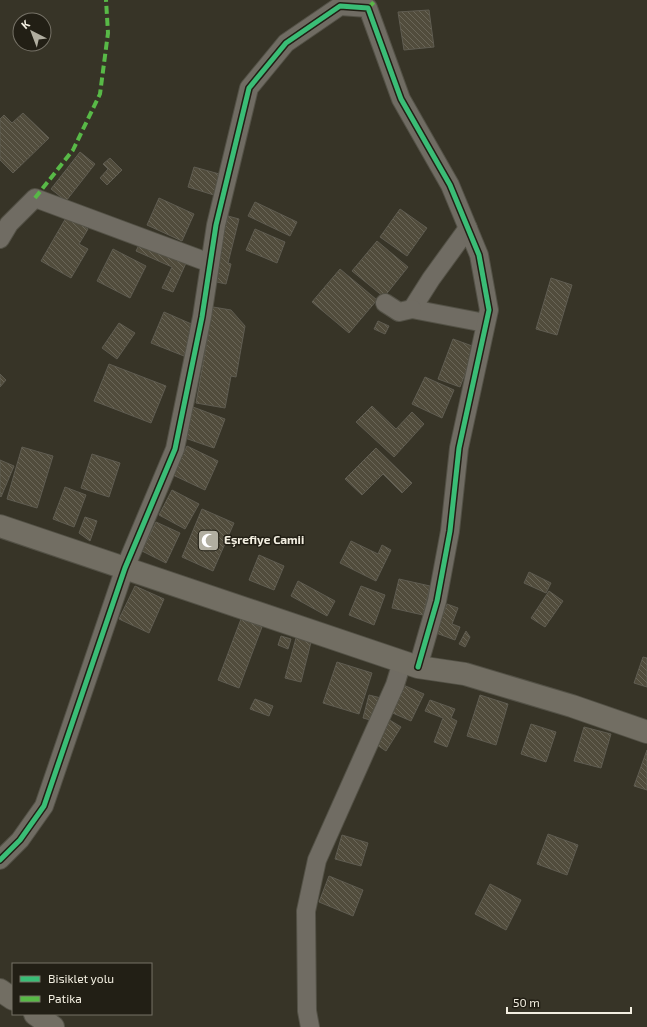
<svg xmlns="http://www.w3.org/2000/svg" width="647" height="1027" viewBox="0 0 647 1027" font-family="'Exo 2',sans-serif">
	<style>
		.building { fill: url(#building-back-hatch); stroke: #5f5c51 }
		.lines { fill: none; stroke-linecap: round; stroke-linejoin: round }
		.street-casing { stroke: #535146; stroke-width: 20 }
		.secondary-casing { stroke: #535146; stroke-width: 24 }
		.street { stroke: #706c63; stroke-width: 18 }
		.secondary { stroke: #726e63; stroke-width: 22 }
		.quiet { stroke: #58b947; stroke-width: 4; stroke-dasharray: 8 4; stroke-linecap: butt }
		.cycleway-casing { stroke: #221f15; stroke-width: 8 }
		.cycleway { stroke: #3abd76; stroke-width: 5 }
		.labels { text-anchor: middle; stroke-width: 3; stroke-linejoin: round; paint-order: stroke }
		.poi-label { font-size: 12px; font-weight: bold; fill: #f3efe1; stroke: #221f15; text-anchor: start }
	</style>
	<defs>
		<pattern id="building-back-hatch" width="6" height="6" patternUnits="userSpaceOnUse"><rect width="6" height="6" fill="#514c3c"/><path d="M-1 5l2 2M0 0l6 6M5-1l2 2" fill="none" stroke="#6a6658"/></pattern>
	</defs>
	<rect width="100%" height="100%" fill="#373427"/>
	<g class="building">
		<polygon points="429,10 434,47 404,50 398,12"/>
		<polygon points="23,113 49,138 13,173 0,160 0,119 4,115 12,123"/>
		<polygon points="80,152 95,164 66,201 51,189"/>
		<polygon points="110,158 122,170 107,185 100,178 108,169 103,164"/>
		<polygon points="194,167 223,175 217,196 188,187"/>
		<polygon points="159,198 194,214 182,241 147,225"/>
		<polygon points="255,202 297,222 290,236 248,216"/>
		<polygon points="400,209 427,228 407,256 380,237"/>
		<polygon points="67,216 88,229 79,244 88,249 71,278 41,261"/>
		<polygon points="228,216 239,219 228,263 231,264 226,284 212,281"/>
		<polygon points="255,229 285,242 277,263 246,250"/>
		<polygon points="377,241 408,267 384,297 352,271"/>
		<polygon points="140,243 186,263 173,292 162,288 172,267 136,251"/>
		<polygon points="113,249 146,266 130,298 97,281"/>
		<polygon points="340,269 377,300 349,333 312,302"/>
		<polygon points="551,278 572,285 557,335 536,329"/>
		<polygon points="213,307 231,310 245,326 236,377 231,376 225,408 196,403"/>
		<polygon points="164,312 196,326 184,356 151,343"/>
		<polygon points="378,321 389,326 385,334 374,329"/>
		<polygon points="119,323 135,333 117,359 102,348"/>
		<polygon points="453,339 475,347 460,387 438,379"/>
		<polygon points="109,364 166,386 151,423 94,401"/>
		<polygon points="0,374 6,380 0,387"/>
		<polygon points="425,377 454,390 442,418 412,404"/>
		<polygon points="372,406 396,429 412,412 424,424 394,457 356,422"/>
		<polygon points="193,407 225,419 214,448 182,437"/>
		<polygon points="187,446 218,461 205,490 173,475"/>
		<polygon points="22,447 53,456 37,508 7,499"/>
		<polygon points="376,448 412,483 402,493 383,474 362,495 345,479"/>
		<polygon points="92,454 120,463 109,497 81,488"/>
		<polygon points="0,460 14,466 1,497 0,496"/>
		<polygon points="65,487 86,495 74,527 53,519"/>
		<polygon points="172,490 199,504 185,529 159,515"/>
		<polygon points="202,509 234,523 213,571 182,557"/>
		<polygon points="85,517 97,521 90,541 79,533"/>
		<polygon points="156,522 180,533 166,563 142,551"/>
		<polygon points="351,541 378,554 382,545 391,550 376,581 340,563"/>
		<polygon points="259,555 284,566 274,590 249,580"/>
		<polygon points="529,572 551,583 546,593 524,583"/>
		<polygon points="399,579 430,586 423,615 392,608"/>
		<polygon points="298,581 335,601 327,616 291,596"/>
		<polygon points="135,586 164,599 149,633 119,619"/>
		<polygon points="361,586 385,595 374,625 349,615"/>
		<polygon points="549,591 563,601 545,627 531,618"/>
		<polygon points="447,604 458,608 452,624 460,627 455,640 436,633"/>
		<polygon points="241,619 262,627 239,688 218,680"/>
		<polygon points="466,631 470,637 465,647 459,644"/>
		<polygon points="281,636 291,639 288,649 278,645"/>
		<polygon points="296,638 311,642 301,682 285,678"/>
		<polygon points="643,657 647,658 647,687 634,683"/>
		<polygon points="337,662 372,673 359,714 323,703"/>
		<polygon points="401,684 424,694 411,721 388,711"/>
		<polygon points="369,695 381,698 374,721 363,718"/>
		<polygon points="480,695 508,704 496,745 467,736"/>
		<polygon points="255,699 273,706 269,716 250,709"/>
		<polygon points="430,700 455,709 451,718 457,721 447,747 434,742 443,718 425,711"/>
		<polygon points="388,719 401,727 386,751 374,743"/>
		<polygon points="531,724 556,732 546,762 521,754"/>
		<polygon points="584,727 611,734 601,768 574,761"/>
		<polygon points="647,750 647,790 634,786"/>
		<polygon points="548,834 578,845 567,875 537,864"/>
		<polygon points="342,835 368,843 361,866 335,859"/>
		<polygon points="329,876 363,890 353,916 319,902"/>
		<polygon points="490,884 521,900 506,930 475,914"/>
	</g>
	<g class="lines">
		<defs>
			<g id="street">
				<polyline points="468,228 431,279 412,309 485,323"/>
				<polyline points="0,239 9,224 35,198 210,263"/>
				<polyline points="385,303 399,312 412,309"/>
				<polyline points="0,860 20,840 44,806 125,568 175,449 202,317 216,225 249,88 286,43 340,6 368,8 401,99 450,185 479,255 489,310 459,448 450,531 437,601 418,667"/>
				<polyline points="310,1027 307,1011 306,911 317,860 395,685 402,662"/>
			</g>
			<g id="secondary">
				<polyline points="0,526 418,667 465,674 572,706 647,732"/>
				<polyline points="0,990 13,999"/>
				<polyline points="35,1014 53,1027"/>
			</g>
		</defs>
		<use href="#street" class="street-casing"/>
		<use href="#secondary" class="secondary-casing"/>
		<use href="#street" class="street"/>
		<use href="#secondary" class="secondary"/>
		<g class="quiet">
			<polyline points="368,8 376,0"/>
			<polyline points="35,198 73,150 100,94 108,33 106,0"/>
		</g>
		<defs>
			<polyline id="cycleway" points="0,860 20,840 44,806 125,568 175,449 202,317 216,225 249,88 286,43 340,6 368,8 401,99 450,185 479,255 489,310 459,448 450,531 437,601 418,667"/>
		</defs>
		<use href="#cycleway" class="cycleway-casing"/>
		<use href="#cycleway" class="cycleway"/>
	</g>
	<defs>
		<symbol id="mosque-square" viewBox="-11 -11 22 22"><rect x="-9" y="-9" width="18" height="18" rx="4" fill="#b1aea0" stroke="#221f15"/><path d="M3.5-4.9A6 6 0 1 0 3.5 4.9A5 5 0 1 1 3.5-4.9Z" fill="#fff"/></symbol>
	</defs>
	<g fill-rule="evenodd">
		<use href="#mosque-square" x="196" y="528" width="25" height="25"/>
	</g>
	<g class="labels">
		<g class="poi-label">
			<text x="224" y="544">Eşrefiye Camii</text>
		</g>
	</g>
	<rect x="12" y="963" width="140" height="52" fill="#221f15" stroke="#767267"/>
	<rect x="20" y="976" width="20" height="6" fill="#3abd76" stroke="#767267"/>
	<text x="48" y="983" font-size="12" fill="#f3efe1">Bisiklet yolu</text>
	<rect x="20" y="996" width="20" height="6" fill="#58b947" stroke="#767267"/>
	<text x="48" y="1003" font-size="12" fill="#f3efe1">Patika</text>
	<g transform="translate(32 32) rotate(318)"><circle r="19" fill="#221f15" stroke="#767267"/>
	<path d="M0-3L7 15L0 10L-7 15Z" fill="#b1aea0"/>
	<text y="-6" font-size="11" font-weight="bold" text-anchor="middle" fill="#f3efe1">K</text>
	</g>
	<path d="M507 1007v6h124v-6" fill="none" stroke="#f3efe1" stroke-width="2"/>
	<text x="513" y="1007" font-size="12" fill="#f3efe1" stroke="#221f15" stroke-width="3" paint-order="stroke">50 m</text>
</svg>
